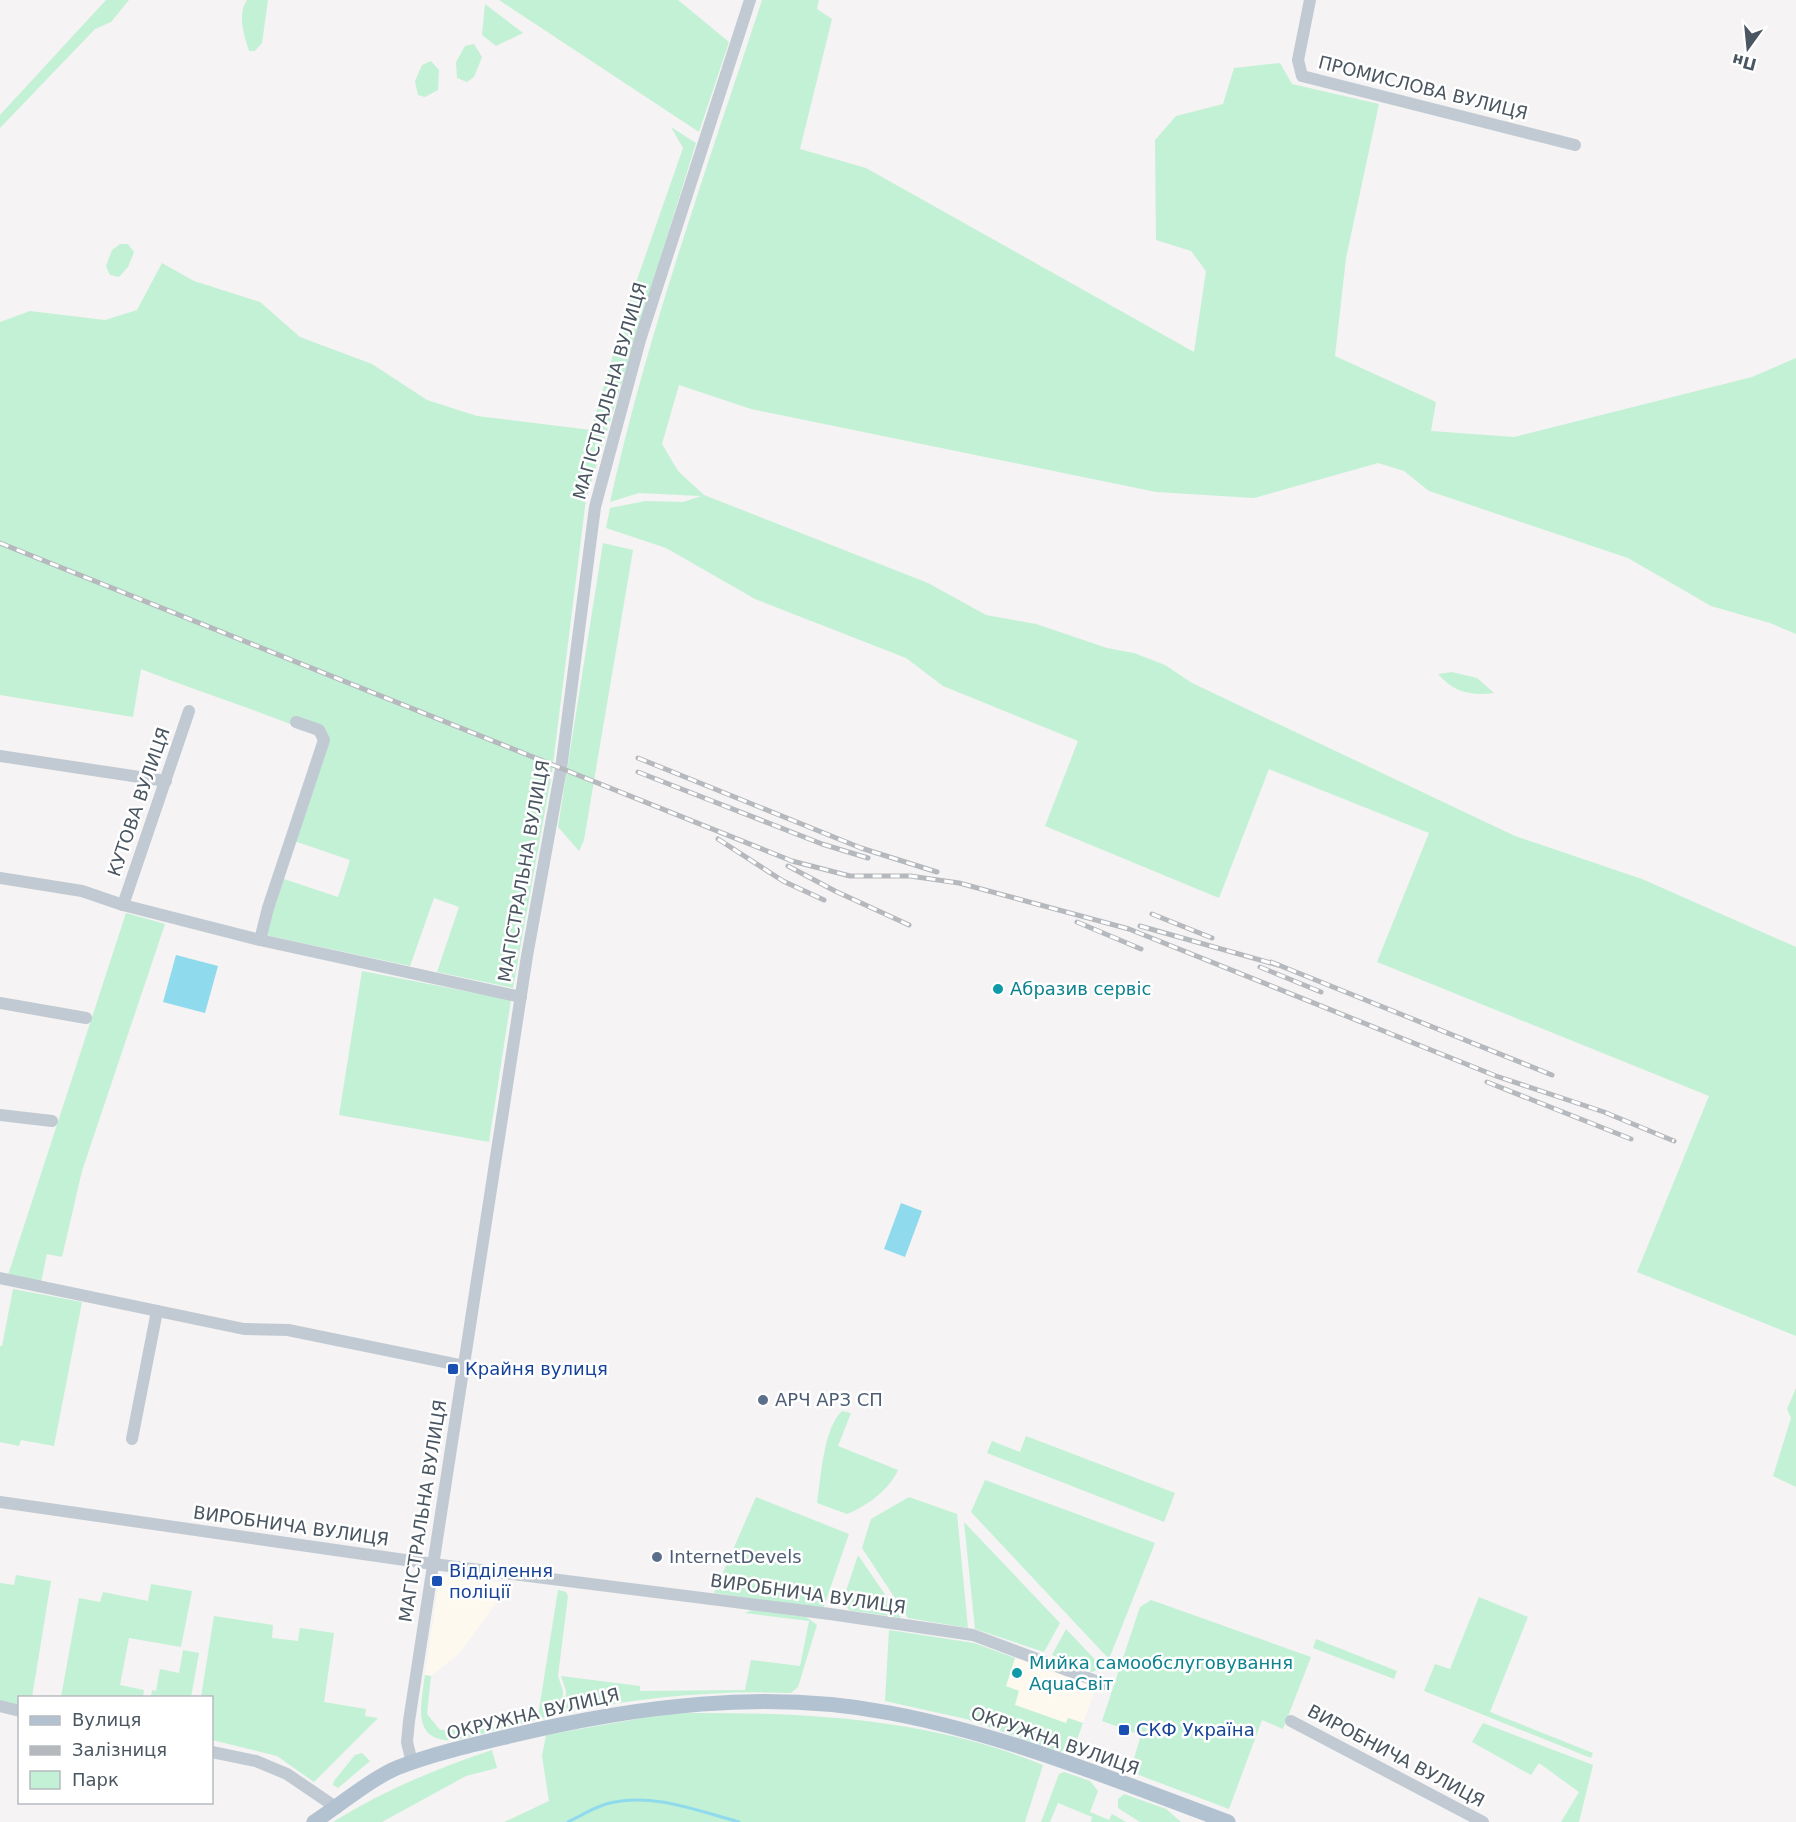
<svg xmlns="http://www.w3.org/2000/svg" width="1796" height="1822" viewBox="0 0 1796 1822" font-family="'DejaVu Sans',sans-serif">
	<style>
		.commercial { fill: #fdf9ef }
		.green { fill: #c3f1d5 }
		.water { fill: #90daee }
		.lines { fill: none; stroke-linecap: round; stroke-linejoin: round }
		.stream { stroke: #90daee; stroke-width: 3 }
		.minor { stroke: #c1cad2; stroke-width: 12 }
		.major { stroke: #b3c2d1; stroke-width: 15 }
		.rail-casing { stroke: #b5b8bd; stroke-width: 5 }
		.rail { stroke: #fff; stroke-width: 3; stroke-dasharray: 9; stroke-linecap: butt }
		.culture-dot { fill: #0f9aa8; stroke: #fff; stroke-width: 2 }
		.transit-dot { fill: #1a4fb4; stroke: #fff; stroke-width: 2 }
		.service-dot { fill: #5c6f8a; stroke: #fff; stroke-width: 2 }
		.labels { text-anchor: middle; stroke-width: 5; stroke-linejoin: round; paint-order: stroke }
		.street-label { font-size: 18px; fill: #4a5661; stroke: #fff }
		.culture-label { font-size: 18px; fill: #0d838f; stroke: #fff; text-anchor: start }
		.transit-label { font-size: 18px; fill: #164399; stroke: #fff; text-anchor: start }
		.service-label { font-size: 18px; fill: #4e5e75; stroke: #fff; text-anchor: start }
	</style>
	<rect width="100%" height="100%" fill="#f5f3f3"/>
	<g class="commercial">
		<polygon points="442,1575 510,1584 460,1653 431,1676 425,1675 439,1579"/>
		<polygon points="1015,1658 1096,1687 1083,1723 1069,1718 1066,1723 1014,1705 1006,1686"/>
	</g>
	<g class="green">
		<polygon points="106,0 129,0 111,22 95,29 0,128 0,115"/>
		<path d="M247,0h21l-6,43 -7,8h-6c-5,-15 -12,-37 -2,-51z"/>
		<polygon points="499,0 678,0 729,42 699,132"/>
		<path d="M762,0h57l-2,9 15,10 -32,130 66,19 328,184 12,-81 -15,-20 -35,-11 -1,-100 21,-24 47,-12 11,-36 46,-5 12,21 87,20 -33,154 -11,98 101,46 -5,29 83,6 238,-60 44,-19v276l-26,-11 -59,-17 -83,-48 -199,-67 -25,-20 -26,-8 -124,35 -98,-6 -405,-83 -72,-24 -17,59 16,27 26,24 224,88 58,32 50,9 71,24 27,5 31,12 27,18 323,153 127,43 154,68v389l-159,-64 72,-176 -332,-134 52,-129 -160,-64 -50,129 -174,-72 33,-85 -135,-55 -37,-28 -151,-59 -89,-51 -60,-20 4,-20 35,-7 38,1 18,-6 -62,-3 -29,9c38,-171 98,-337 152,-502z"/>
		<polygon points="485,4 523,33 496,46 482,35"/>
		<polygon points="474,44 482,57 474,77 467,82 457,78 456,62 465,46"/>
		<polygon points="431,61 439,70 438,90 425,97 418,95 415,81 422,65"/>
		<path d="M671,127l25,16 -110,356 -34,273 -39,216 -76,-16 22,-65 -25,-9 -24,68 -145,-31 16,-57 57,19 12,-37 -56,-19 33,-101c-60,-28 -124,-46 -186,-71l-8,48 -133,-22v-373l30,-11 75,9 32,-10 25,-47 32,18 66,21 40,35 72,27 55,36 50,16 114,14 33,-113 59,-169z"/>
		<polygon points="120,244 128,244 134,252 128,267 119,277 110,275 106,266 112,250"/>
		<polygon points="603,543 633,550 584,840 579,851 558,827"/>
		<path d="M1452,672l25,6 17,15c-24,3 -40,-1 -56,-19z"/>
		<polygon points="126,913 165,924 82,1171 62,1257 47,1254 41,1282 8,1275"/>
		<polygon points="362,971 511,1000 489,1142 339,1115"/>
		<polygon points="13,1289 82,1302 54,1446 21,1440 19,1446 0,1442 0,1346 2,1346"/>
		<polygon points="1796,1388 1796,1487 1773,1476 1791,1418 1787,1409"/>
		<path d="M842,1411l9,2 -13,33 60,24c-9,20 -31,36 -51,44l-30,-11c4,-25 6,-74 25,-92z"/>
		<polygon points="1026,1436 1175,1493 1164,1522 987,1453 992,1441 1020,1452"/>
		<polygon points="985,1480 1155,1543 1109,1659 971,1512"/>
		<polygon points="756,1497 849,1534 823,1609 714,1593"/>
		<polygon points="909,1497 957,1514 968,1628 908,1618 862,1548 871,1519"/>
		<polygon points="964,1522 1060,1623 1044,1652 975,1629"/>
		<polygon points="858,1555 901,1618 849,1610 843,1600"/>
		<polygon points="16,1575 51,1581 32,1697 20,1698 19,1705 0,1700 0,1583 14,1585"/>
		<polygon points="151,1584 192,1591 181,1647 129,1638 120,1685 144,1690 143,1697 61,1697 79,1598 100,1602 103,1592 148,1601"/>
		<path d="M558,1590l8,2 2,4 -10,80 5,15 -1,22 -104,27c-48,4 -37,-35 -33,-65l6,1 -4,38 13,16 45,-1 53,-13z"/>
		<polygon points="1479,1597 1528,1617 1490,1712 1593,1753 1591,1758 1424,1691 1435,1664 1450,1669"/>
		<polygon points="1151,1600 1311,1657 1283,1729 1262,1720 1229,1809 1139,1775 1132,1765 1141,1735 1102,1721 1140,1607"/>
		<path d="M752,1610l54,7 11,8 -19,62 -7,6c-77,-3 -151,5 -226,19l1,-21 -5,-15 79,10v5l105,-1 6,-30 49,6 9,-45 -64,-8z"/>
		<polygon points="214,1616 273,1625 272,1638 298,1641 300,1628 334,1633 324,1702 366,1709 365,1716 378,1718 314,1782 277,1756 212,1740 212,1698 201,1697"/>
		<polygon points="1066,1629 1103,1668 1092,1672 1052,1655"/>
		<polygon points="889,1630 974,1643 1015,1658 1006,1686 1019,1691 1015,1705 1066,1723 1068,1718 1083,1723 1075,1745 1060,1752 966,1719 885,1701"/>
		<polygon points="1316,1639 1397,1671 1394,1679 1313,1648"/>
		<polygon points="183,1650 199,1653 191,1697 151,1697 152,1690 156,1691 160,1669 179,1673"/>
		<path d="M671,1713c126,-1 253,3 372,52l-18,57h-521l45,-21 -7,-45 4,-21z"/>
		<polygon points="1483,1723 1593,1765 1579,1822 1561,1822 1579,1792 1539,1763 1531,1775 1472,1742"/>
		<path d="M492,1750l5,18 -31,8 -84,46h-49c50,-31 102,-53 159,-72z"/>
		<polygon points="362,1753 370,1761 338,1788 333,1785 334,1781 355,1755"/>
		<polygon points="1064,1772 1090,1781 1098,1791 1090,1812 1109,1820 1112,1814 1126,1822 1091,1822 1092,1817 1058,1803 1050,1822 1041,1822 1059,1774"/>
		<polygon points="1124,1794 1166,1809 1181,1822 1140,1822 1118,1808 1118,1799"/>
	</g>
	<g class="water">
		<polygon points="176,955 218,966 205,1013 163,1002"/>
		<polygon points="901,1203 922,1211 905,1257 884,1249"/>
	</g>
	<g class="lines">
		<path class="stream" d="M568,1822c12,-6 25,-14 38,-18 46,-12 89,6 133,18"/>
		<g class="minor">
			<polyline points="1310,0 1298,60 1302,76 1575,145"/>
			<polyline points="0,756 166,781"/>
			<polyline points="0,878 82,891 123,905 260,940 521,997"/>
			<polyline points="123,905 189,711"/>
			<polyline points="260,940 268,908 324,740 319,730 296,722"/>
			<polyline points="0,1003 86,1018"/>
			<polyline points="0,1115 52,1121"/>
			<polyline points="0,1278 244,1329 288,1330 464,1366"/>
			<polyline points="132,1439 157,1311"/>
			<polyline points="0,1502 433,1564 830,1614 973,1635 1104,1684"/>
			<polyline points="0,1706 20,1711"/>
			<polyline points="1291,1721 1483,1822"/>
			<polyline points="212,1752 256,1761 287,1774 337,1808"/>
			<polyline points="412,1763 407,1742 409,1721 527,956 561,769 595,507 640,340 750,0"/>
		</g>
		<path class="major" d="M314,1822c23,-15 61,-46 85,-55 36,-14 77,-23 115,-32 123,-29 251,-46 376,-22 117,22 227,68 338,109"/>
		<defs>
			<g id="rail">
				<polyline points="0,543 792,861 850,876 910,876 959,883 1129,929 1496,1076 1604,1112 1674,1141"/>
				<polyline points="638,758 861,848 937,872"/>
				<polyline points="638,772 822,844 868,858"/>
				<polyline points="718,839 783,881 824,900"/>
				<polyline points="788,866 835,891 909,925"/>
				<polyline points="1152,914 1212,938"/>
				<polyline points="1077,922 1141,949"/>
				<polyline points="1140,926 1278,965"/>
				<polyline points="1271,962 1552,1075"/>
				<polyline points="1260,967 1321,992"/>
				<polyline points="1487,1082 1631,1139"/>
			</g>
		</defs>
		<use href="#rail" class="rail-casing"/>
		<use href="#rail" class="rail"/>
	</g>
	<g class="culture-dot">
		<circle cx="998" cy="989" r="6"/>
		<circle cx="1017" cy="1673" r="6"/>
	</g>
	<g class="transit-dot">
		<rect x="447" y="1363" width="12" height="12" rx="3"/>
		<rect x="431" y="1575" width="12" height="12" rx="3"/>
		<rect x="1118" y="1724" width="12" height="12" rx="3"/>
	</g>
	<g class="service-dot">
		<circle cx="763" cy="1400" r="6"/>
		<circle cx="657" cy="1557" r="6"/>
	</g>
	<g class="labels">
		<g class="street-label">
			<text transform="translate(1423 88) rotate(14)" y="6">ПРОМИСЛОВА ВУЛИЦЯ</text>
			<text transform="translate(610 391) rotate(-74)" y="6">МАГІСТРАЛЬНА ВУЛИЦЯ</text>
			<text transform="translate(139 802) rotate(-71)" y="6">КУТОВА ВУЛИЦЯ</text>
			<text transform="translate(524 871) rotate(-80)" y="6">МАГІСТРАЛЬНА ВУЛИЦЯ</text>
			<text transform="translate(423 1511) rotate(-81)" y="6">МАГІСТРАЛЬНА ВУЛИЦЯ</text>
			<text transform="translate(291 1526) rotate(8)" y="6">ВИРОБНИЧА ВУЛИЦЯ</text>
			<text transform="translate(808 1594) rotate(8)" y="6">ВИРОБНИЧА ВУЛИЦЯ</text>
			<text transform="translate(533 1714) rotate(-13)" y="6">ОКРУЖНА ВУЛИЦЯ</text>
			<text transform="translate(1055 1741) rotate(19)" y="6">ОКРУЖНА ВУЛИЦЯ</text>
			<text transform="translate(1396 1756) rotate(28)" y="6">ВИРОБНИЧА ВУЛИЦЯ</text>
		</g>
		<g class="culture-label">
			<text x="1010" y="995">Абразив сервіс</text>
			<text x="1029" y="1669">Мийка самообслуговування<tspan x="1029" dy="21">AquaСвіт</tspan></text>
		</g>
		<g class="transit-label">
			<text x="465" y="1375">Крайня вулиця</text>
			<text x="449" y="1577">Відділення<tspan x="449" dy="21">поліції</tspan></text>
			<text x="1136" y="1736">СКФ Україна</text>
		</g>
		<g class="service-label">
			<text x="775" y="1406">АРЧ АРЗ СП</text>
			<text x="669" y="1563">InternetDevels</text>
		</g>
	</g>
	<rect x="18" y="1696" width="195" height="108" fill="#ffffff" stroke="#b7bbc0" stroke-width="1.5"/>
	<rect x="30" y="1716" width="30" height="9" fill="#b3c2d1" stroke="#b7bbc0" stroke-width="1.5"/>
	<text x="72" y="1726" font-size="18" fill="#4a5661">Вулиця</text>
	<rect x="30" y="1746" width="30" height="9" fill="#b5b8bd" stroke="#b7bbc0" stroke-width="1.5"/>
	<text x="72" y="1756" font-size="18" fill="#4a5661">Залізниця</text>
	<rect x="30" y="1771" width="30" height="18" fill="#c3f1d5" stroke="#b7bbc0" stroke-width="1.5"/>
	<text x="72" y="1786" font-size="18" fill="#4a5661">Парк</text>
	<g transform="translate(1748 48) rotate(195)" stroke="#ffffff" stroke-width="4.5" paint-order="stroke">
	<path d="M0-4.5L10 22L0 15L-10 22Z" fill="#4a5661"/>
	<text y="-9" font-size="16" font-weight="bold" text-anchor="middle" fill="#4a5661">Пн</text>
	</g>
</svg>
